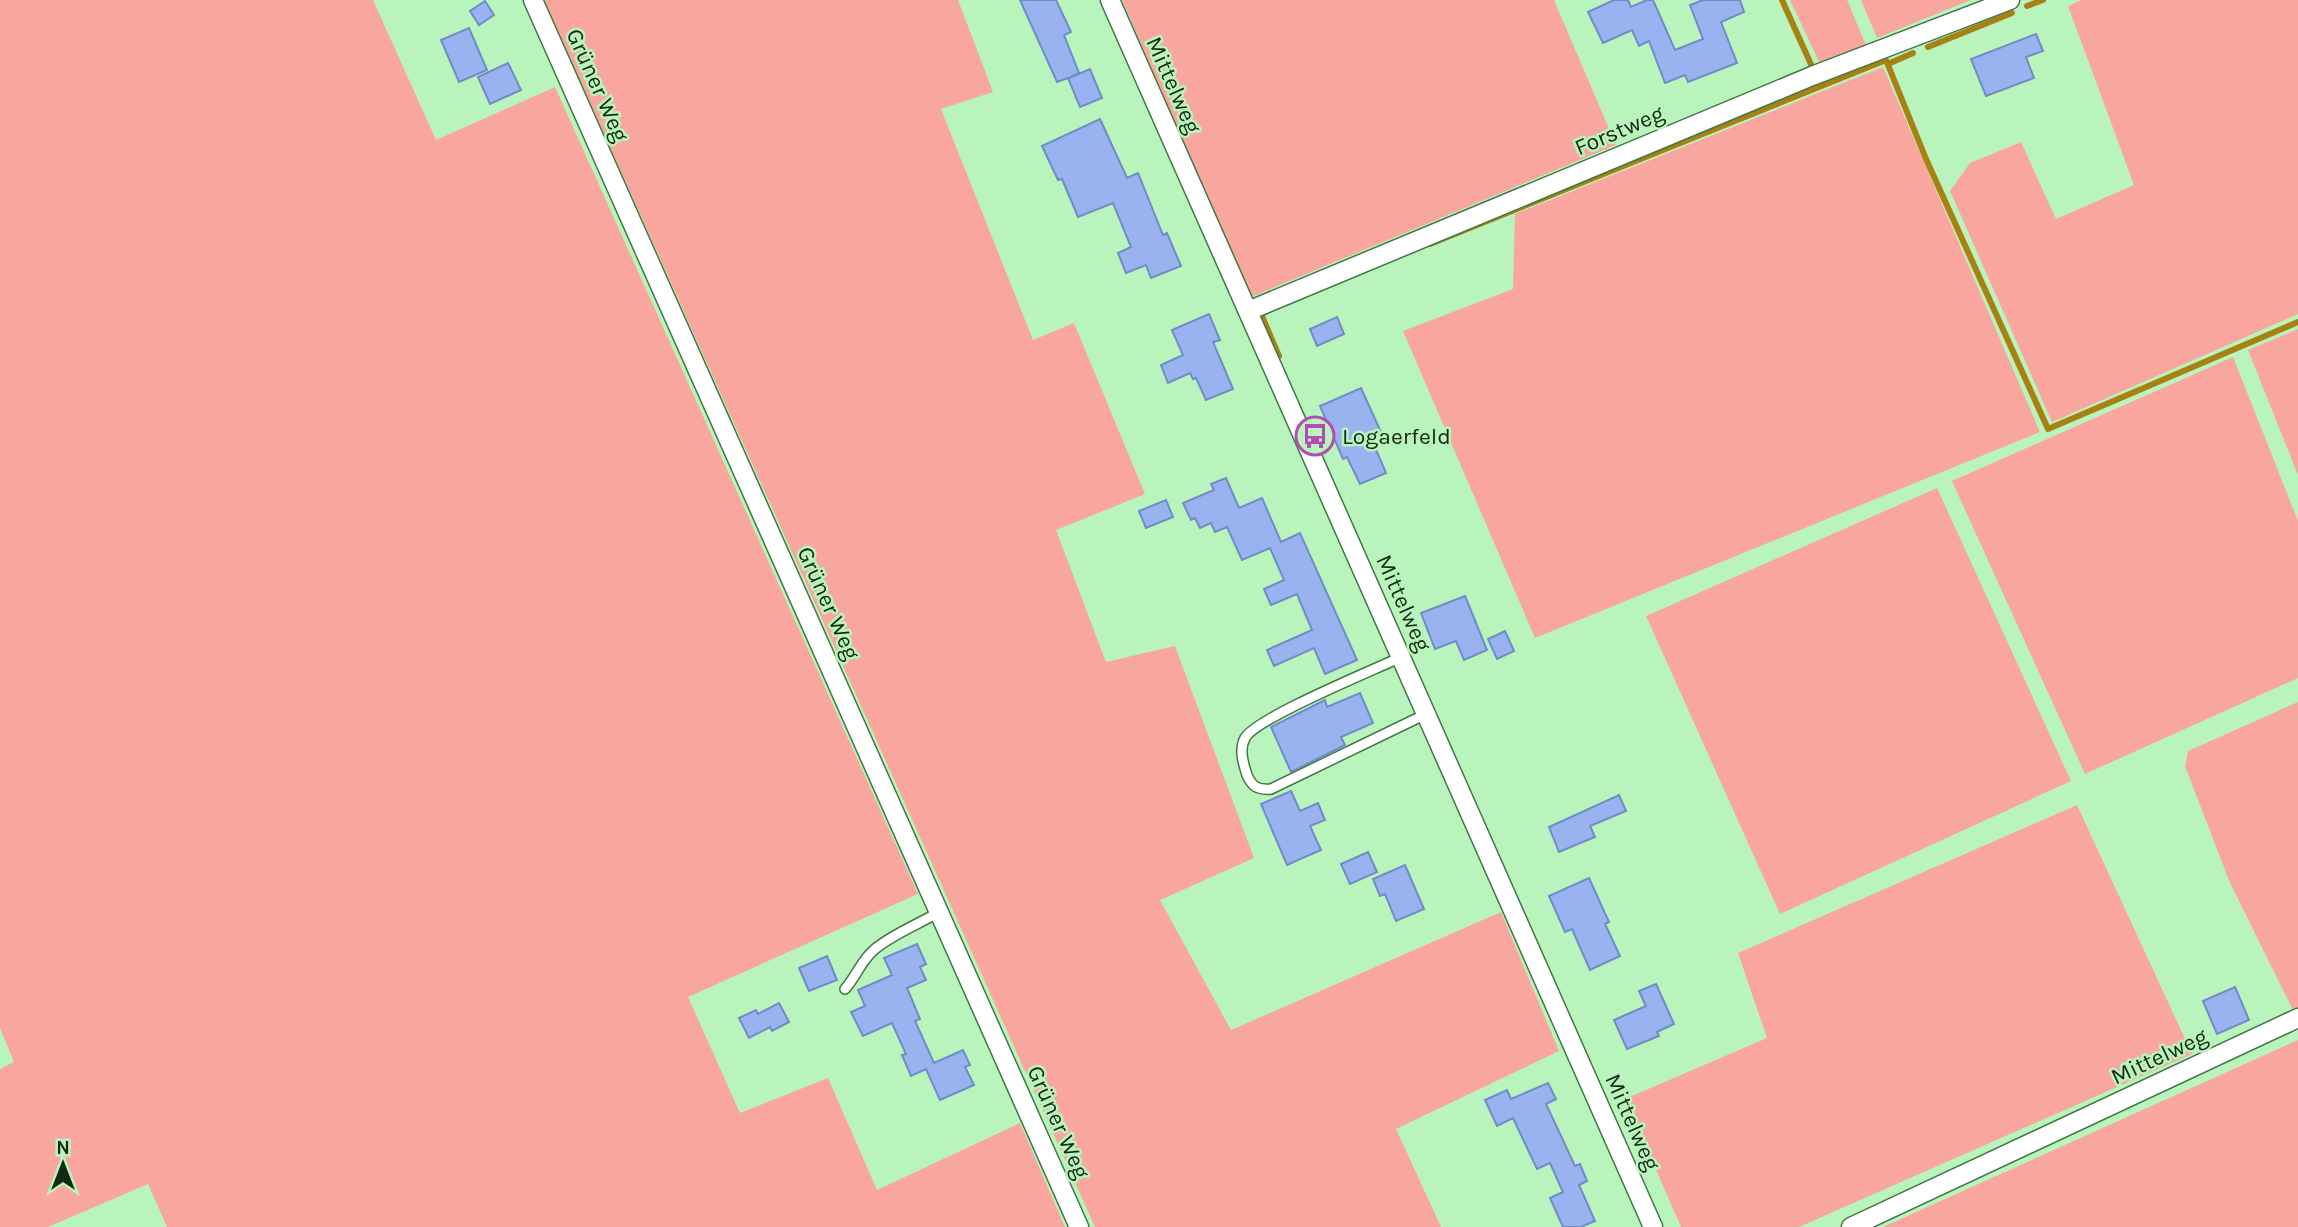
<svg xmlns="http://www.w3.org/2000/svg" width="2298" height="1227" viewBox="0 0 2298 1227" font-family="Karla,sans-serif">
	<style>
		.green { fill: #f9a79e }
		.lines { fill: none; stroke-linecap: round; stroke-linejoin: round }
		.stream { stroke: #a88114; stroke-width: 6 }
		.building { fill: #99b3f0; stroke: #718bc7; stroke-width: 2 }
		.service-casing { stroke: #417846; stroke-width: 12 }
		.minor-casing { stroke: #417846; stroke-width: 21 }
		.service { stroke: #fff; stroke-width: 9 }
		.minor { stroke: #fff; stroke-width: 18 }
		.labels { text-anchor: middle; stroke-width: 5; stroke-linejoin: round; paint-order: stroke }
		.street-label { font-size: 23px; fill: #122914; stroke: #b9f4bd }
		.poi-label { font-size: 23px; fill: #122914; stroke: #b9f4bd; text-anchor: start }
	</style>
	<rect width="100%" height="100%" fill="#b9f4bd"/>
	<g class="green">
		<polygon points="0,0 373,0 436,140 555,87 918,894 688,997 740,1113 828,1078 877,1190 1020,1123 1065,1227 167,1227 148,1184 48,1227 0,1227 0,1069 14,1062 0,1028"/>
		<polygon points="544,0 958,0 993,92 941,109 1033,340 1074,323 1145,494 1056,530 1106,662 1175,646 1254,858 1160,900 1231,1030 1501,912 1559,1051 1396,1129 1441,1227 1095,1227"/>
		<polygon points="1122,0 1554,0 1616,145 1251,297"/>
		<polygon points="1790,0 1847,0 1866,45 1820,64"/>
		<polygon points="1861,0 1971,0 1877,38"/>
		<polygon points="2081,0 2298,0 2298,314 2052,422 1950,191 1970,163 2021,142 2056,219 2134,185 2068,6"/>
		<polygon points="1883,67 2040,432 1535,638 1403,331 1513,289 1515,214"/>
		<polygon points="2298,329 2298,475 2248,350"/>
		<polygon points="2233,357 2298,521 2298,678 2085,774 1952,481"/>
		<polygon points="1937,488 2071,781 1780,914 1646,616"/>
		<polygon points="2298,702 2298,1008 2293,1010 2230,883 2185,766 2188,751"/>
		<polygon points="2077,805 2192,1054 1799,1227 1681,1227 1625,1099 1767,1038 1738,953"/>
		<polygon points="2298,1040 2298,1227 1883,1227"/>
	</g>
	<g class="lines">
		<g class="stream">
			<polyline points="1782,0 1814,71"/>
			<polyline points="2027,6 2043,0"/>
			<polyline points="1928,47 2012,13"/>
			<polyline points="1888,64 1913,53"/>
			<polyline points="1430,244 1886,60 1926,159 2048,429 2298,322"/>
			<polyline points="1265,312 1261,314 1279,356"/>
		</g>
	</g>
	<g class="building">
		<polygon points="1020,0 1056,0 1071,32 1064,35 1079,73 1069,78 1090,69 1102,98 1080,107 1068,78 1057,82"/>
		<polygon points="1614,0 1628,0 1631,7 1647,0 1653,0 1675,50 1703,39 1690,5 1703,0 1740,0 1744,12 1721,22 1737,63 1688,82 1685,75 1665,83 1649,41 1639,46 1632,30 1603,43 1588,12"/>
		<polygon points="485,1 494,15 479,25 470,11"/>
		<polygon points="469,28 487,70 459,82 441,40"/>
		<polygon points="2036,34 2043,51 2026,57 2034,78 1986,96 1971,59"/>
		<polygon points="508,63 521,90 490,104 478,77"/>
		<polygon points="1100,119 1127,178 1138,173 1163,235 1167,233 1181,266 1151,278 1146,265 1126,273 1118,253 1131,247 1113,203 1078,217 1062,179 1058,180 1042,146"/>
		<polygon points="1209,314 1220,340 1213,342 1233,389 1206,400 1196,378 1193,379 1190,373 1168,383 1161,365 1183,355 1172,330"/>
		<polygon points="1337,317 1344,334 1317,346 1310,329"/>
		<polygon points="1361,388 1385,441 1374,445 1386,473 1360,484 1347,457 1343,459 1320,406"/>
		<polygon points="1226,478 1239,508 1262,498 1281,542 1300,533 1357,660 1325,674 1314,648 1274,666 1267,650 1312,630 1297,594 1271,605 1264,589 1284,580 1270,548 1242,560 1227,527 1215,532 1211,523 1200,528 1195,518 1191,520 1183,503 1214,490 1211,484"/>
		<polygon points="1166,500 1173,517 1146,528 1139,511"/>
		<polygon points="1465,596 1487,650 1464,660 1456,641 1435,649 1421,613"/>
		<polygon points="1505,631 1514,651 1497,659 1488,639"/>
		<polygon points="1360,693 1373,723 1341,737 1345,745 1291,772 1271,727 1325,700 1327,707"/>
		<polygon points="1291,791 1300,811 1318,803 1325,820 1310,826 1321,850 1287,865 1261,804"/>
		<polygon points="1619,795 1626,811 1590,826 1595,837 1559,852 1549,827"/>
		<polygon points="1368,852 1377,872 1350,884 1341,864"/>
		<polygon points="1405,865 1424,909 1396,921 1385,894 1380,896 1373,879"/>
		<polygon points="1589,878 1609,922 1605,924 1620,956 1590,970 1572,929 1565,932 1549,896"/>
		<polygon points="917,944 926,964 920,967 926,980 907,988 920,1019 915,1021 934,1063 963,1050 970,1065 965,1067 974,1085 940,1100 926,1069 911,1076 902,1055 906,1054 892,1023 863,1036 851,1012 865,1006 858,990 892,975 884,958"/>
		<polygon points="827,956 837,980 809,991 799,968"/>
		<polygon points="1656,984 1674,1024 1657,1032 1659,1036 1627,1049 1614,1020 1646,1006 1639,991"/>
		<polygon points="2235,987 2249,1020 2217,1034 2203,1001"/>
		<polygon points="779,1003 789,1022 772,1031 770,1027 749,1038 739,1018 756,1010 758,1014"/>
		<polygon points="1548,1083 1556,1099 1546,1104 1575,1166 1580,1164 1587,1181 1579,1185 1595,1221 1581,1227 1563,1227 1550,1198 1563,1192 1550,1163 1537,1169 1513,1118 1497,1126 1485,1100 1507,1090 1511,1099"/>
	</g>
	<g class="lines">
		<defs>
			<g id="service">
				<path d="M1401,657c-27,13 -145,61 -156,81 -6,11 -2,25 2,37 5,12 11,15 24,14l155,-75"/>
				<path d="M845,989c11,-12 17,-30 30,-40 18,-15 44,-25 64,-37"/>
			</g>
			<g id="minor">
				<polyline points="533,0 1079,1227"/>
				<polyline points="1110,0 1653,1227"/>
				<polyline points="1248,311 1812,76 2010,0"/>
				<polyline points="1851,1227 2298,1018"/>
			</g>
		</defs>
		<use href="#service" class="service-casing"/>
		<use href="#minor" class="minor-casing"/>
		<use href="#service" class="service"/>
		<use href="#minor" class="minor"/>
	</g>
	<defs>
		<symbol id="bus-ring" viewBox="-11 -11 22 22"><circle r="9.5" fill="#b9f4bd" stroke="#b04eb4" stroke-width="1.5"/><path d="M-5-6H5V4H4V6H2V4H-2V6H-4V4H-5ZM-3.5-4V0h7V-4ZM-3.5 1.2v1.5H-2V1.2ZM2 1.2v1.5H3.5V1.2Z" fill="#b04eb4"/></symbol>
	</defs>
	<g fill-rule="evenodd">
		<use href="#bus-ring" x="1293" y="414" width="44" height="44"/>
	</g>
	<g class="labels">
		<g class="street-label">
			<text transform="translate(598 85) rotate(66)" y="8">Grüner Weg</text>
			<text transform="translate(1174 85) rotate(66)" y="8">Mittelweg</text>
			<text transform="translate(1619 130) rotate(-23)" y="8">Forstweg</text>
			<text transform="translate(829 603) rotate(66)" y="8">Grüner Weg</text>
			<text transform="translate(1404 603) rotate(66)" y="8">Mittelweg</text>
			<text transform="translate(2159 1056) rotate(-25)" y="8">Mittelweg</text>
			<text transform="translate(1059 1122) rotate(66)" y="8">Grüner Weg</text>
			<text transform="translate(1633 1122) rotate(66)" y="8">Mittelweg</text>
		</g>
		<g class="poi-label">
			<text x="1342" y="444">Logaerfeld</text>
		</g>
	</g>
	<g transform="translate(63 1164)" stroke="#b9f4bd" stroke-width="5" paint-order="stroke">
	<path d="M0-5L12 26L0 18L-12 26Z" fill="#122914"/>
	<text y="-10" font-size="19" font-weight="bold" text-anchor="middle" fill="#122914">N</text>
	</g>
</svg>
